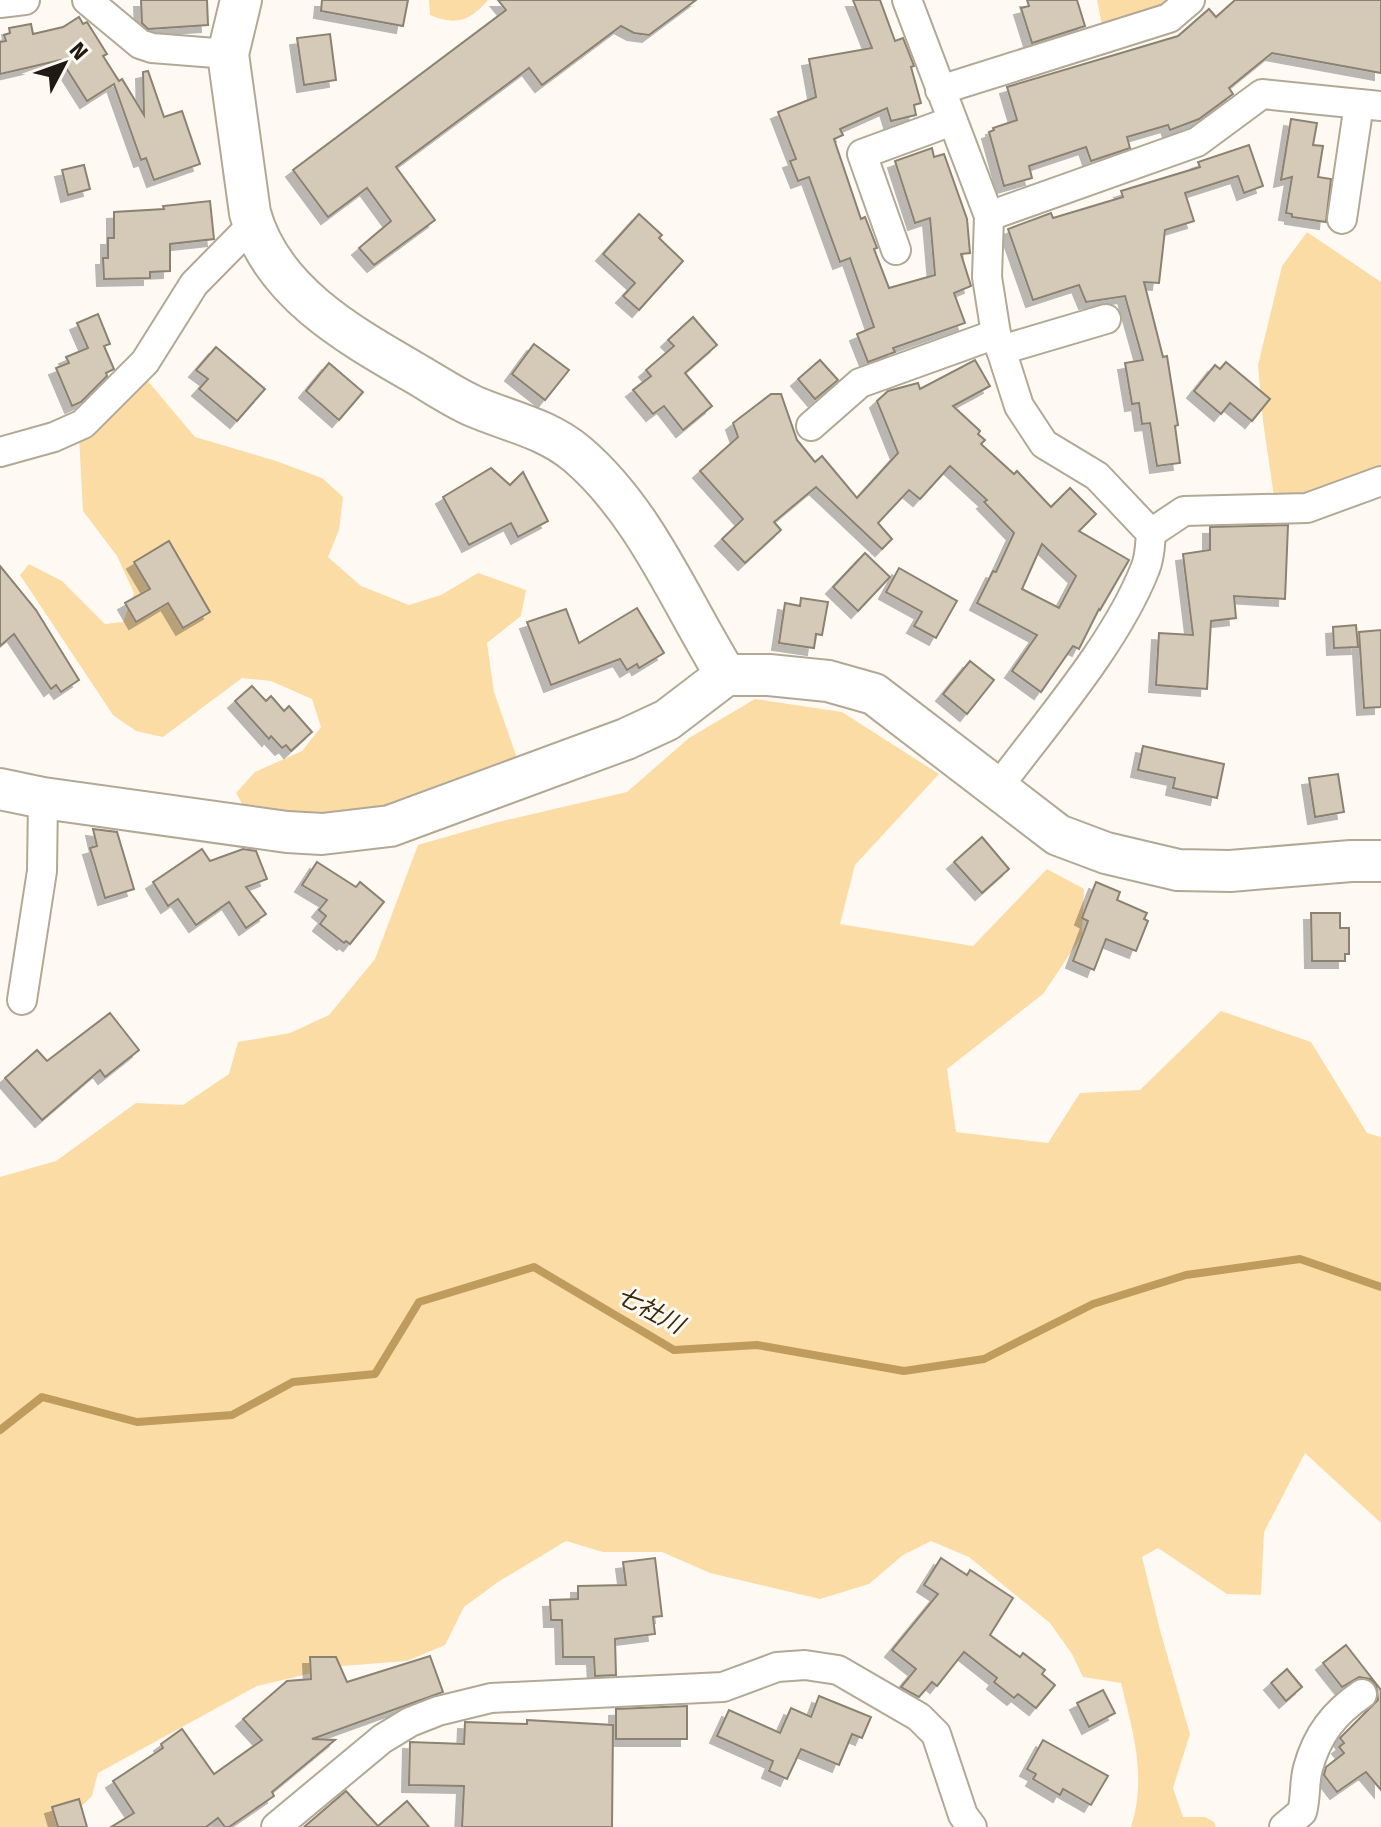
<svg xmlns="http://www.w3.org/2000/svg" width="1381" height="1827" viewBox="0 0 1381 1827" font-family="'Fira Sans','Noto Sans JP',sans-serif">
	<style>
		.green { fill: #fbdca5 }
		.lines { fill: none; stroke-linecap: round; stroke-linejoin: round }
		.stream { stroke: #bf9c5d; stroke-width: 8 }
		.building { fill: #d5cab8; stroke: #8c8271; stroke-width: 2; fill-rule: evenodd; filter: url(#shadow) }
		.street-casing { stroke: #b2a896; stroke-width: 32 }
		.secondary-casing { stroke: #b2a896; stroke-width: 44 }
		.street { stroke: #fff; stroke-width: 28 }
		.secondary { stroke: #fff; stroke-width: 40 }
		.labels { text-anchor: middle; stroke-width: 6; stroke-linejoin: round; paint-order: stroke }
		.water-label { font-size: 24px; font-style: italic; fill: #392b0d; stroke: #fefaf3 }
	</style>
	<defs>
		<filter id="shadow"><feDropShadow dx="-7" dy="7" stdDeviation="0" flood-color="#0004"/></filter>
	</defs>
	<rect width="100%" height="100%" fill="#fefaf3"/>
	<g class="green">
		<path d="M429,0h59c-18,21 -32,26 -58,15z"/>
		<polygon points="1097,0 1166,0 1161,8 1102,25"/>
		<polygon points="1307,232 1381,282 1381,477 1309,497 1274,497 1263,421 1258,365 1282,266"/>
		<polygon points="147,380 195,437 276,461 322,478 343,497 339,530 328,557 361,586 409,605 441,595 478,573 526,590 521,616 487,643 494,692 518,761 396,807 339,816 244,807 236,793 255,772 302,751 321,727 312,699 271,681 242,678 163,737 136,731 113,715 20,575 29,564 62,581 105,624 123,622 134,593 117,556 83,511 79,436 138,382"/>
		<path d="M755,699l87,13 97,62 -84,91 -15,59 133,22 74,-77 37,20 -2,47 -39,58 -96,75 9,63 92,11 32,-50 60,-3 81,-79 90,31 56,91 14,4v386l-76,-70 -41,79 -3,63 -34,-1 -69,-46 -16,9 18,73 30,104 -17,54 10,29h22l9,5 2,5h-85c16,-50 2,-95 -10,-144l-38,-6 -11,-23 -22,-31 -81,-66 -38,-16 -28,14 -34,29 -49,15 -110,-26 -48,-21h-59l-37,-11 -68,41 -34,25 -19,38 -38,16 -65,5 -85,20 -159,87 -6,23 -32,31h-60v-650l56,-16 80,-58 47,2 46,-31 9,-32 52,-9 39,-18 46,-56 43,-114 80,-23 129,-30 62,-54z"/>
	</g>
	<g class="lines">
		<polyline class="stream" points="0,1430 42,1397 137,1422 232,1415 293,1382 375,1374 419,1302 534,1267 674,1350 757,1345 904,1371 984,1359 1093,1304 1186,1275 1300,1259 1381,1287"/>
	</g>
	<g class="building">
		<polygon points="141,0 207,0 208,25 148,29 142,23"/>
		<polygon points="322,0 408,0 403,26 321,11"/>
		<polygon points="498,0 696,0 649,35 634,33 621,26 542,85 529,68 396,167 435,220 374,265 359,248 391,221 367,188 328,217 293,170 506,10"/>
		<polygon points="853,0 880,0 895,41 903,38 914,66 911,67 921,103 914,105 916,115 891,121 887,108 840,129 843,135 834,139 861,219 865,217 877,248 874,249 889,288 935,275 930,218 915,223 895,161 932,148 934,157 944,154 967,219 970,253 961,254 971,286 954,293 965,323 893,348 895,352 868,362 857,334 874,327 850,258 840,262 809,177 798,181 790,161 796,159 778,112 816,97 809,59 872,48"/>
		<polygon points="1027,0 1077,0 1085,26 1032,43 1021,8 1029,6"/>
		<polygon points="1235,0 1381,0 1381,73 1272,53 1229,88 1233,94 1199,119 1170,130 1168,125 1127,137 1130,148 1091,161 1086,147 1029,166 1032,178 1004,186 989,132 994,130 993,128 1017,120 1007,87 1178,36 1209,9 1216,17"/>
		<polygon points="79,17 83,24 87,22 107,54 103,56 119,81 122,79 144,115 143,72 148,71 164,117 182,111 200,164 154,180 146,158 141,160 114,84 87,101 61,60 0,74 0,42 6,41 4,35 10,33 9,28 31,24 33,34 63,27"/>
		<polygon points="330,34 336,80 304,85 297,38"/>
		<polygon points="1291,119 1317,123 1313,145 1323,146 1318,177 1331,179 1326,222 1292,217 1292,214 1286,213 1292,177 1281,180"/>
		<polygon points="1249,145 1263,186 1244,193 1238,176 1185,193 1194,221 1165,230 1159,283 1144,282 1163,357 1167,356 1178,425 1175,426 1180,463 1157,466 1150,423 1142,424 1139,403 1132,404 1125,363 1143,360 1125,296 1086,302 1079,285 1033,300 1008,229 1051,213 1053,218 1123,197 1121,191 1200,167 1198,162"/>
		<polygon points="84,165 90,189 68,195 62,170"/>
		<polygon points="210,201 214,239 170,244 170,271 150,272 150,278 104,279 103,258 108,258 108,238 114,238 114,212 164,209 163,206"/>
		<polygon points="639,214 662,235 659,238 683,261 639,310 623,296 635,283 603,254"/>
		<polygon points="98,314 110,344 104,346 114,369 106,373 107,376 81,402 72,406 56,368 69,363 66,357 88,348 77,323"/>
		<polygon points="693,317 717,345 685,373 712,406 683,430 664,406 653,414 633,390 651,376 646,370 674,346 668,340"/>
		<polygon points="534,344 569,370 545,400 512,374"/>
		<polygon points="216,347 265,389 237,421 199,389 208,379 196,370"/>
		<polygon points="820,360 838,380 815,399 798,379"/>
		<path d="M975,360l15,26 -37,20 27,25 -2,3 7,6 -4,4 33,30 3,-3 34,36 19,-19 26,26 -17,17 50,29 -29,50 -1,-1 -20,40 -6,-3 -32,46 -29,-21 25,-36 -60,-32 16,-32 3,1 18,-39 -30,-31 3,-2 -37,-34 -30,33 -11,-9 -31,33 14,16 -10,10 -66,-62 -42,35 7,8 -36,33 -23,-24 21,-20 -43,-48 38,-34 -5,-14 38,-29h10l16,46 18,22 7,-6 35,42 41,-45 -21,-52 11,-10 30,-8 2,6zM1042,544l34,32 -17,32 -37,-19z"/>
		<polygon points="1226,362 1270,399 1252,421 1230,403 1221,414 1194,391 1215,365 1220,369"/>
		<polygon points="329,363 363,392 339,420 306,391"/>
		<polygon points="491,468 510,485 523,472 548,521 518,537 511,523 469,545 443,497"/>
		<polygon points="1288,525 1285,599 1234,596 1236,618 1211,621 1207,689 1156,685 1159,633 1193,635 1183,554 1210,550 1210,527"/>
		<polygon points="169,541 210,612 183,628 168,603 136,622 125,603 150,589 134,562"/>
		<polygon points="865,553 890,577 858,611 833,587"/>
		<polygon points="0,566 36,610 79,680 61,692 56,685 51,689 14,634 0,646"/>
		<polygon points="899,568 957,601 936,638 914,626 922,612 886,592"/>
		<polygon points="801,598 828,602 822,635 816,634 814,648 779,643 785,603 800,606"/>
		<polygon points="637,608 664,653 639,668 637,664 627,670 620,659 551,685 527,622 566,609 579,643"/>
		<polygon points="1356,625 1358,647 1334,648 1333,627"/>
		<polygon points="1381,630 1381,707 1364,708 1359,632"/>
		<polygon points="970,661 994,680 967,714 943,694"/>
		<polygon points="252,686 266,701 271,696 284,711 289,706 312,732 291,751 286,745 282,748 271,736 269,739 235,701"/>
		<polygon points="1143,746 1224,764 1217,798 1173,788 1175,778 1138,770"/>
		<polygon points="1338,774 1344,812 1315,817 1309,778"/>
		<polygon points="93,829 117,832 134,889 105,898 90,848 97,846"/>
		<polygon points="982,837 1009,869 982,893 954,862"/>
		<polygon points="202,849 210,861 243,849 256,851 267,879 246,887 266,914 246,928 229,902 196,925 178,899 168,906 153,882"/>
		<polygon points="317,862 356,887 360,882 384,902 350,944 346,941 344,943 320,924 326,916 319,910 327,900 302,885"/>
		<polygon points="1096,882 1120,892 1117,900 1147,913 1144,919 1148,921 1136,951 1106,939 1094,970 1073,961 1088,921 1082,918"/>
		<polygon points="1311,913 1340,913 1340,928 1349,928 1349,954 1345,954 1345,961 1312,961"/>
		<polygon points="110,1013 139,1050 105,1077 100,1070 42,1120 5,1078 37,1050 47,1061"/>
		<polygon points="655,1558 662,1616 653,1617 655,1634 615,1639 616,1675 595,1676 594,1657 563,1657 562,1620 551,1620 550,1600 578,1599 578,1586 626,1585 623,1562"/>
		<polygon points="941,1558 967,1575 970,1570 1013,1598 990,1635 1020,1657 1023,1653 1045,1670 1042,1674 1055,1685 1036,1708 1018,1694 1014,1698 994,1682 997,1678 964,1652 937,1686 932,1682 919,1697 901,1687 916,1669 892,1650 938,1594 924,1585"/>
		<polygon points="1346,1645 1381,1690 1381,1790 1366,1772 1337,1792 1324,1775 1326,1767 1344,1753 1339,1747 1344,1743 1340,1738 1378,1700 1376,1685 1370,1679 1359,1677 1342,1687 1323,1663"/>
		<polygon points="430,1656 443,1692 312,1739 335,1740 272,1792 274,1796 229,1827 225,1827 218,1818 206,1827 111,1827 134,1813 113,1781 163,1748 161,1744 182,1729 214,1774 262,1740 243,1719 287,1681 311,1679 310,1657 336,1657 347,1682"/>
		<polygon points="1287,1669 1302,1687 1286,1701 1271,1683"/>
		<polygon points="1103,1690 1115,1713 1089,1727 1077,1703"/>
		<polygon points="819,1696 871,1717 862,1738 852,1734 839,1765 801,1749 787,1779 769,1771 773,1761 717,1736 729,1710 780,1733 791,1708 811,1717"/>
		<polygon points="687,1706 687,1739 616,1739 616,1709"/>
		<polygon points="527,1720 613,1725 612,1827 462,1827 464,1786 409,1785 410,1742 464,1744 465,1722 527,1724"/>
		<polygon points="1043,1740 1108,1776 1091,1805 1063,1789 1060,1795 1033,1779 1036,1774 1027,1769"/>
		<polygon points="346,1791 378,1826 407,1801 429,1827 304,1827"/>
		<polygon points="79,1799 87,1827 58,1827 52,1807"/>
	</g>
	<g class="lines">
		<defs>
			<g id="street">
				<polyline points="87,0 140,44 152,48 228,54"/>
				<path d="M907,0l82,216 -2,61 9,57 23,72 25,38 53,32 54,57c-1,12 -1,25 -6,36 -30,76 -100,155 -149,221"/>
				<polyline points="0,3 25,0"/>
				<polyline points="940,90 1169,18 1190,0"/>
				<polyline points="989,216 1197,142 1262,94 1381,106"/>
				<polyline points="1342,219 1359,104"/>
				<polyline points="896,250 862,154 952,121"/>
				<polyline points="1001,350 1106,319"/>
				<polyline points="811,426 860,383 996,334"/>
				<polyline points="0,452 54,437 83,424 145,362 194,284 253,224"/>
				<polyline points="1151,533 1184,511 1307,508 1381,481"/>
				<polyline points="22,1000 42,871 43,798"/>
				<polyline points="276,1827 382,1739 410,1722 438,1711 491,1698 723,1687 777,1667 805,1665 838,1670 919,1717 936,1734 963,1815 972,1827"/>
				<path d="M1284,1827l18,-15c4,-14 2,-30 6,-44 9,-33 26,-55 54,-74"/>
			</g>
			<g id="secondary">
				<path d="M241,0l-13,54 22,159c21,78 99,122 165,160 19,11 38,24 58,33 37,16 73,22 104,48 68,58 103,147 149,221"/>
				<polyline points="0,789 43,798 287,832 322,834 390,826 626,739 667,720 726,675 769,675 828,681 874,694 1058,835 1106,853 1178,870 1230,871 1351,861 1381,861"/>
			</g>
		</defs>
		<use href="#street" class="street-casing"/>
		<use href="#secondary" class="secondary-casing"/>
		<use href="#street" class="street"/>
		<use href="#secondary" class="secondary"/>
	</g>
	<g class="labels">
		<g class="water-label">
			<text transform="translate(650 1310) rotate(28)" y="8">七社川</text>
		</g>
	</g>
	<g transform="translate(64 64) rotate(49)" stroke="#fefaf3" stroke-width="6" paint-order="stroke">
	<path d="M0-6L14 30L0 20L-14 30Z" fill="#1f1b14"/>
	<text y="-12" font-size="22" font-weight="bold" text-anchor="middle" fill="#1f1b14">N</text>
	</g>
</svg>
